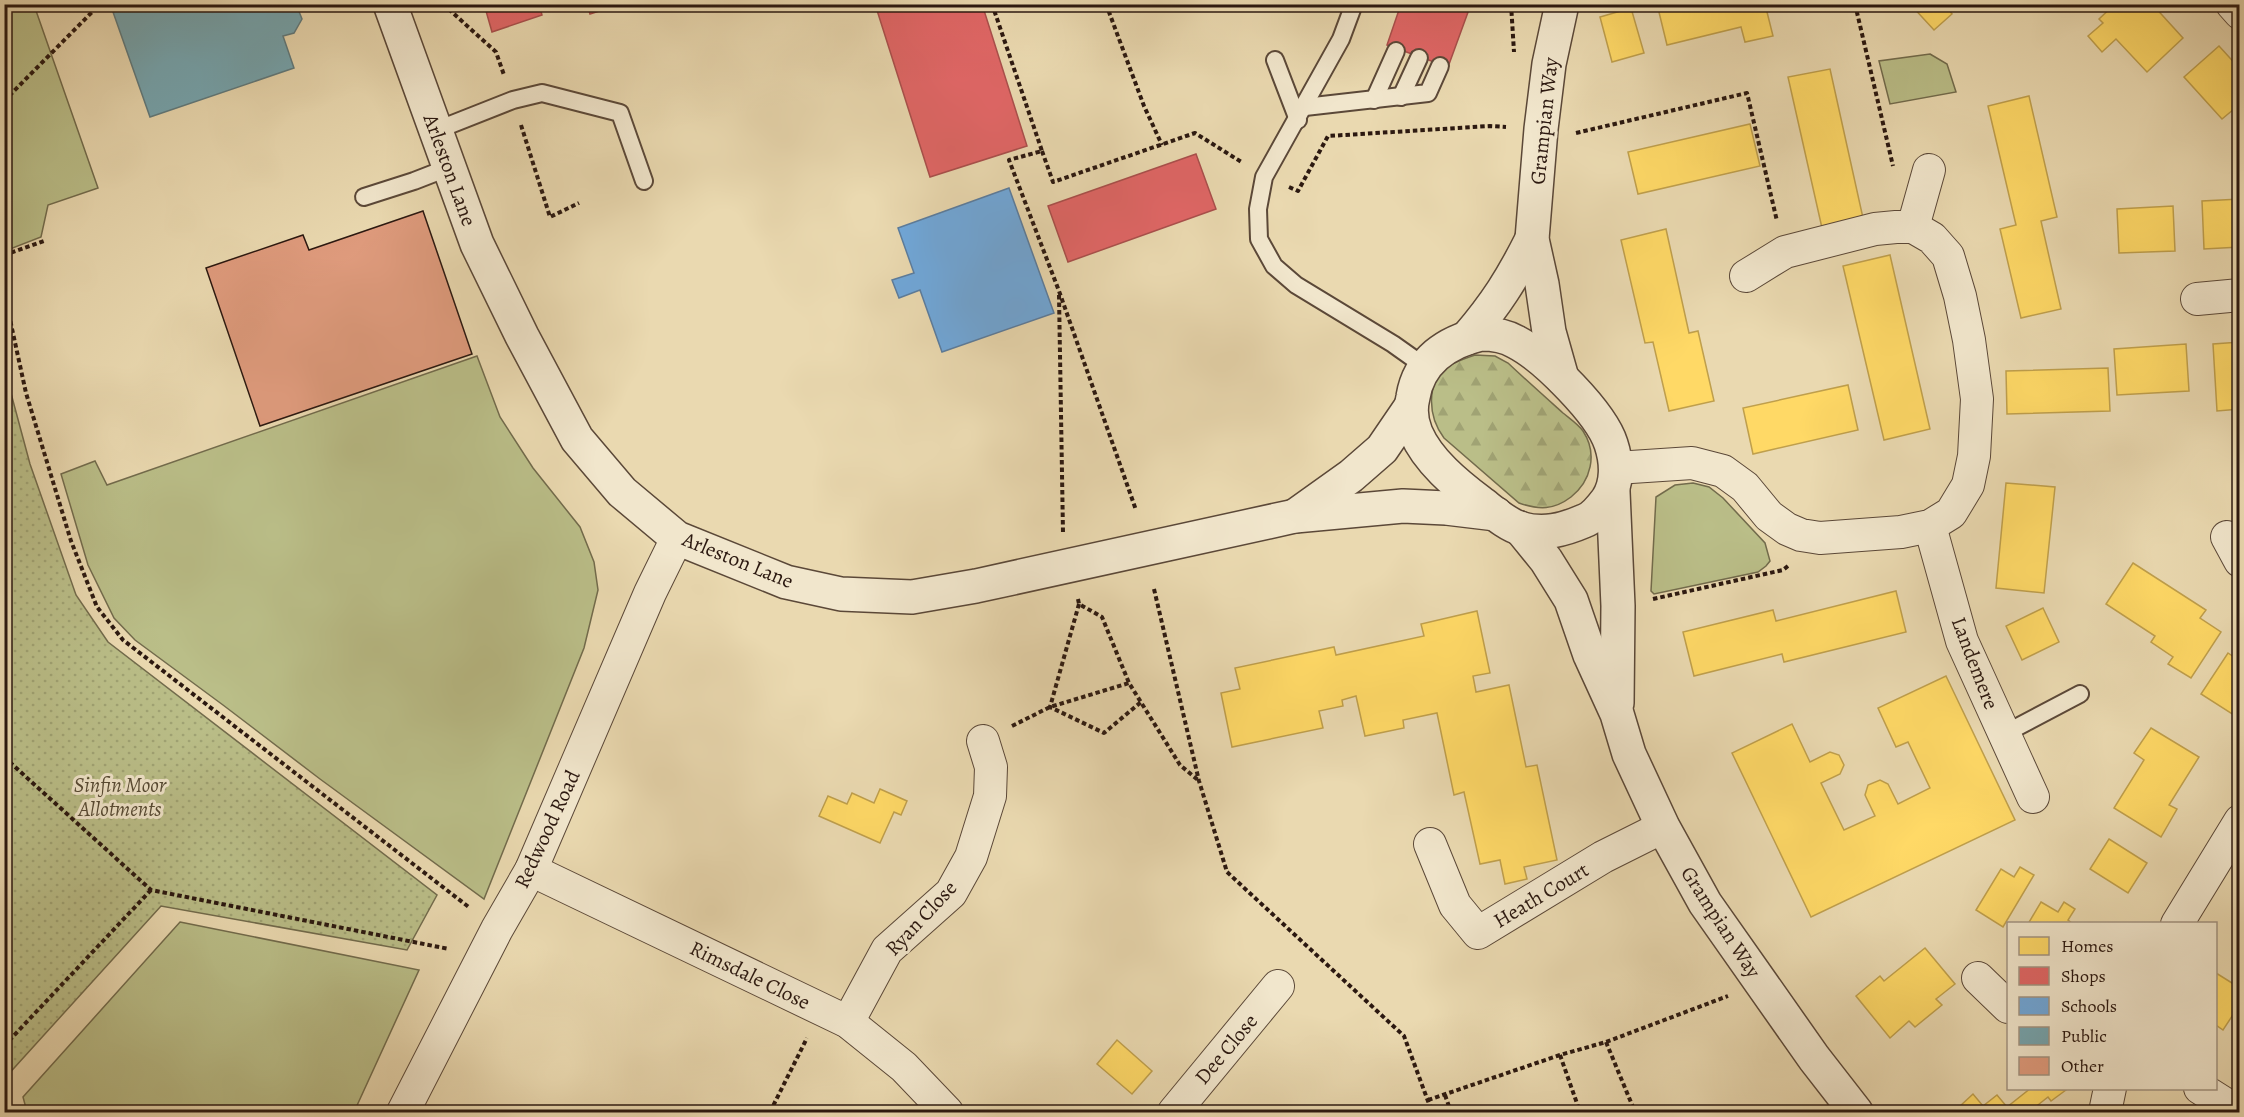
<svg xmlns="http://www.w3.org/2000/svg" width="2244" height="1117" viewBox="0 0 2244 1117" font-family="Alegreya,serif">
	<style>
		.green { fill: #babe88; stroke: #726b4c; stroke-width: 1.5 }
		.forest { fill: url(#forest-firs); stroke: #726b4c; stroke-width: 1.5 }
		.garden { fill: url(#garden-dots); stroke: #726b4c; stroke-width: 1.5 }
		.homes { fill: #ffd966; stroke: #bf9f4c; stroke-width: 1.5 }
		.shops { fill: #e06666; stroke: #aa4f4c; stroke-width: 1.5 }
		.schools { fill: #6fa8dc; stroke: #5b7d9f; stroke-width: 1.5 }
		.public { fill: #76a5af; stroke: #607b7f; stroke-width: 1.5 }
		.building { fill: #df9b7d; stroke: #2b1810; stroke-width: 1.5 }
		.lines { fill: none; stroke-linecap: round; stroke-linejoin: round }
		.service-casing { stroke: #5b4838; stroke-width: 20 }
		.minor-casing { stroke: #5b4838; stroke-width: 34 }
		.tertiary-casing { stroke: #5b4838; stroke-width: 36 }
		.path { stroke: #2b1810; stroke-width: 4; stroke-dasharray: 4.5 3; stroke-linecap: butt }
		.service { stroke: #f1e6cc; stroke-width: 16 }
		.minor { stroke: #f1e6cc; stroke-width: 32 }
		.tertiary { stroke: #f1e6cc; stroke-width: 33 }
		.labels { text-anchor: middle; stroke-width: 6; stroke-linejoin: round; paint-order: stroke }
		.street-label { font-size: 21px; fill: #2b1810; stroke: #f1e6cc }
		.park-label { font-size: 21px; font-style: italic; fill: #564a34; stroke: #f1e6cc }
	</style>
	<defs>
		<pattern id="forest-firs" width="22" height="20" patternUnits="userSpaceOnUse" patternTransform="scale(1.5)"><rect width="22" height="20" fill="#babe88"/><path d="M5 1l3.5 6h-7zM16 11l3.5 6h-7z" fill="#a0a374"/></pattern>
		<pattern id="garden-dots" width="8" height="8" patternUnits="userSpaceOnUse" patternTransform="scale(1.5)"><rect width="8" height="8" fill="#babe88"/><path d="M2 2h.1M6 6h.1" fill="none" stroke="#a0a374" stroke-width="1.8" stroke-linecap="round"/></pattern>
	</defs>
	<rect width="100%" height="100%" fill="#ead9b0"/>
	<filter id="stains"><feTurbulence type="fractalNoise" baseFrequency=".00333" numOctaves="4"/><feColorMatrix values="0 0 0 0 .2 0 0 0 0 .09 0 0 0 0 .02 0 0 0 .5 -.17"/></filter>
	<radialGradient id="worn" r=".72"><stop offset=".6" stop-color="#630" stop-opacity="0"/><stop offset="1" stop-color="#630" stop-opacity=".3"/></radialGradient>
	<g class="green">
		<polygon points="5,4 34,5 98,188 48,205 41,237 5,251"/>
		<polygon points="1930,54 1947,64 1956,92 1890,104 1879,61"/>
		<polygon points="477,356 500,417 533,468 580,527 594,562 598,590 584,648 484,899 320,779 223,705 135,640 114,618 88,565 61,474 95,461 107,485"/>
		<polygon points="1693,483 1709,487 1723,498 1765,543 1770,561 1766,566 1758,572 1654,594 1651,591 1656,497 1675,485"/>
		<polygon points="180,922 419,970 354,1112 27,1112 23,1097"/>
	</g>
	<path class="forest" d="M1475,355l20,1 13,7c18,17 36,33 55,50 6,5 15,11 20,18 15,23 8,50 -12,66 -17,13 -32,13 -52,6l-75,-65c-16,-21 -19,-56 5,-72 8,-5 18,-8 26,-11z"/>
	<polygon class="garden" points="5,371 30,464 76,595 108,642 437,895 407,950 161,906 5,1078"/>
	<g class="homes">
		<polygon points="1657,4 1765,4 1773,36 1745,42 1741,27 1667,45"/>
		<polygon points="1910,4 1945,4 1952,14 1934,30"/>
		<polygon points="2115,4 2152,4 2183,38 2147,72 2116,39 2102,52 2088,36 2103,23 2099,19"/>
		<polygon points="1631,8 1644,53 1612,62 1600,17"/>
		<polygon points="2219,46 2240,69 2240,104 2222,119 2184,77"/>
		<polygon points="1830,69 1863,218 1822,228 1788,77"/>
		<polygon points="2029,96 2057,217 2041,221 2061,309 2021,318 2000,229 2016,225 1988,106"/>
		<polygon points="1750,124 1760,166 1638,194 1628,152"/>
		<polygon points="2240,199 2240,247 2204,249 2202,201"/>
		<polygon points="2173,206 2175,251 2119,253 2117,209"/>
		<polygon points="1666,229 1689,333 1698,331 1714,401 1669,411 1653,342 1645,343 1621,240"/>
		<polygon points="1890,255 1930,429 1884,440 1843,266"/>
		<polygon points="2240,342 2240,409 2217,411 2213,344"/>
		<polygon points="2186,344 2189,391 2117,395 2114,349"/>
		<polygon points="2108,368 2110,411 2007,414 2006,371"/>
		<polygon points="1848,385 1858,430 1753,454 1743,408"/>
		<polygon points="2006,483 2055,487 2044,593 1996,588"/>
		<polygon points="2133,563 2206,610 2200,618 2221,632 2191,678 2168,664 2173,657 2151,642 2155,636 2106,604"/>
		<polygon points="1896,591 1906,632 1784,662 1782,654 1694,676 1683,632 1773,610 1776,621"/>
		<polygon points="2043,608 2059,642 2022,660 2006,626"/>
		<polygon points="1477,611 1490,673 1473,676 1476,692 1509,685 1526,767 1537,765 1557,860 1524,867 1527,879 1505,884 1500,860 1480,864 1464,792 1454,795 1437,713 1403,720 1404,728 1365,736 1356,696 1342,700 1343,706 1319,711 1323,728 1232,747 1221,693 1240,689 1235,668 1334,647 1336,655 1424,636 1421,624"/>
		<polygon points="2228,653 2240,661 2240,719 2201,694"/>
		<polygon points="1946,676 2015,820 1811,917 1732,753 1792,724 1810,762 1830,752 1839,755 1844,765 1840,774 1821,783 1844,830 1875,816 1865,795 1868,785 1880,780 1888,784 1898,804 1930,788 1908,742 1896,747 1878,708"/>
		<polygon points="2151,728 2199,757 2169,805 2177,809 2161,837 2114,808 2144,760 2134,753"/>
		<polygon points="880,789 907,801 901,815 894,812 880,843 819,816 828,796 847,804 852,793 874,803"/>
		<polygon points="2109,839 2147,863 2128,893 2090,869"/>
		<polygon points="2020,867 2034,875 2003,927 1976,910 2001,869 2014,877"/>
		<polygon points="2041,902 2058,912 2064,902 2075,909 2068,920 2073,924 2028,924"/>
		<polygon points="1925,948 1955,984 1936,999 1942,1005 1915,1027 1909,1021 1890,1038 1856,996 1880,976 1884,981"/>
		<polygon points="2216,973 2240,988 2240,1004 2223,1030 2216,1025"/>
		<polygon points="1117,1040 1152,1071 1132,1094 1097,1064"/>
		<polygon points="2031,1088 2066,1090 2051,1101 2048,1097 2029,1112 1964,1112 1959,1107 1973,1094 1983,1106 1997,1095 2007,1107"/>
	</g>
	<g class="shops">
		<polygon points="484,4 539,4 542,15 492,32"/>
		<polygon points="587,4 621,4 590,14"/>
		<polygon points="875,4 982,4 1027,146 930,177"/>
		<polygon points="1401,4 1471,4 1448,67 1387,45"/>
		<polygon points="1196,154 1216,209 1068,262 1048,206"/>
	</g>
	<polygon class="schools" points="1009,188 1054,313 942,352 920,290 899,298 892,280 914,273 898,228"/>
	<polygon class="public" points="135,4 296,4 302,19 294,33 283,36 294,68 150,117 113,12"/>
	<polygon class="building" points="423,211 472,354 260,426 206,268 303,235 309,250"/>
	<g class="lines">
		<defs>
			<g id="service">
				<polyline points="1354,4 1341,39 1264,177 1258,209 1259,239 1274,266 1296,285 1393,344 1424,366"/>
				<polyline points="1275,60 1298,120"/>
				<polyline points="1401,97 1419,58"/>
				<polyline points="1374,100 1396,51"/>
				<polyline points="1305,107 1428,93 1440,66"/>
				<polyline points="437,130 513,100 542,93 620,113 644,181"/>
				<polyline points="364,197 414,181 450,167"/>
				<polyline points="2004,734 2080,694"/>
			</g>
			<g id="minor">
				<polyline points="2232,4 2240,13"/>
				<polyline points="1913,227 1929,170"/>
				<polyline points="2197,299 2240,295"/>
				<polyline points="1616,468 1692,463 1723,471 1745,487 1769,516 1787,529 1801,535 1820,538 1901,532 1930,526 1951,513 1968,485 1974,456 1977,399 1969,340 1960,296 1948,256 1932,238 1913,227 1896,227 1875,229 1785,252 1746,276"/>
				<polyline points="1930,526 1962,641 2033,797"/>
				<polyline points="2227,537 2240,561"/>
				<polyline points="1430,844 1455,905 1478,933 1603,857 1663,827"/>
				<polyline points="531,870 848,1022 904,1067 947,1112"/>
				<polyline points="2177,924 2240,821"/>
				<polyline points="1978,978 2008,1007"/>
				<polyline points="848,1022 887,950 951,893 971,857 990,796 991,767 983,741"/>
				<polyline points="2200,1088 2230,1107 2227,1112"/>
				<polyline points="403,1112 497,929 531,870 650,593 677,538"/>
				<polyline points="1174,1112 1278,986"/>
				<polyline points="2105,1112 2110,1088"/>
			</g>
			<g id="tertiary">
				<polyline points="390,4 477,244 522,336 577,439 622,492 677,538 786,582 841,594 912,597 976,586 1295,516 1403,506 1446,508 1496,514"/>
				<polyline points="1562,4 1549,64 1541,129 1532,239 1542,284 1549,332 1562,378"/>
				<path d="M1481,334c12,0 25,2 35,8 29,15 85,71 95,102 6,18 7,40 -4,56 -6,8 -14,18 -23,21 -21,9 -40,14 -62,8 -15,-4 -30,-18 -42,-27 -24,-18 -52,-41 -64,-69 -5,-12 -6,-24 -3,-36 6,-37 34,-55 68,-63z"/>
				<path d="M1467,338c29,-34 45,-59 65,-99"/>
				<polyline points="1613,492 1618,606 1617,703"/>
				<polyline points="1295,516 1351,476 1382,449 1410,408"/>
				<polyline points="1520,528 1546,560 1571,600 1590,655 1617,714 1629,754 1663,827 1705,903 1814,1058 1856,1112"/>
			</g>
		</defs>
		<use href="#service" class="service-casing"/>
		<use href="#minor" class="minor-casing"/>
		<use href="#tertiary" class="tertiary-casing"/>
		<g class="path">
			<polyline points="443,4 496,52 504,75"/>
			<polyline points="992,4 1042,151 1009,160 1059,291 1136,510"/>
			<polyline points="1106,4 1144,106 1162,145"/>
			<polyline points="1511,4 1514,52"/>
			<polyline points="1855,4 1893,166"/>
			<polyline points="4,101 100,4"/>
			<polyline points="521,125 550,217 579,203"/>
			<polyline points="1576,133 1747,93 1777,221"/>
			<polyline points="1042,151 1053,182 1195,133 1243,163"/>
			<polyline points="1289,187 1298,191 1328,136 1490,126 1506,127"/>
			<polyline points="4,255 44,241"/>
			<polyline points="4,292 26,393 71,541 97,607 123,640 470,908"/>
			<polyline points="1059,295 1063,533"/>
			<polyline points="1154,589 1199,781 1227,872 1404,1036 1432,1112"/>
			<polyline points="1078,599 1079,604 1102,617 1129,683 1180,765 1198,780"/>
			<polyline points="1653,599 1783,570 1788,566"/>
			<polyline points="1079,604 1050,707 1104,733 1141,702"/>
			<polyline points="1012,726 1050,707 1129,683"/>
			<polyline points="4,757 151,890 449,949"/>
			<polyline points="1606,1042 1635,1112"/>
			<polyline points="4,1046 151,890"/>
			<polyline points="1560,1055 1580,1112"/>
			<polyline points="1445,1095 1451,1112"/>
			<polyline points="1428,1100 1560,1055 1606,1042 1728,996"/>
			<polyline points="770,1112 807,1038"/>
		</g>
		<use href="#service" class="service"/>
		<use href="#minor" class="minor"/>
		<use href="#tertiary" class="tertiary"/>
	</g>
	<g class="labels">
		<g class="street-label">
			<text transform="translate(1544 121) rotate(-84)" y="7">Grampian Way</text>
			<text transform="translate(450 170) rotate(70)" y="7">Arleston Lane</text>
			<text transform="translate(738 560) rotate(22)" y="7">Arleston Lane</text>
			<text transform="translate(1975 663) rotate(69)" y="7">Landemere</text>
			<text transform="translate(547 829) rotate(-65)" y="7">Redwood Road</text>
			<text transform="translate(1541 895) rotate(-31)" y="7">Heath Court</text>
			<text transform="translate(921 918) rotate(-47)" y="7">Ryan Close</text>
			<text transform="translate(1721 922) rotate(57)" y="7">Grampian Way</text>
			<text transform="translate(750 975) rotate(26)" y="7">Rimsdale Close</text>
			<text transform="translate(1226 1049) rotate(-50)" y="7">Dee Close</text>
		</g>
		<g class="park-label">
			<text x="120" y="792">Sinfin Moor<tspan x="120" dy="24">Allotments</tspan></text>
		</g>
	</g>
	<rect width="2244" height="1117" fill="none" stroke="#ead9b0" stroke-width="24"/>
	<rect x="6" y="6" width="2232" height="1105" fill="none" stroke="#2b1810" stroke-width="3"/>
	<rect x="12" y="12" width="2220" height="1093" fill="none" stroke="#2b1810" stroke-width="1.5"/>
	<rect x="2007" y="922" width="210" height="168" fill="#f1e6cc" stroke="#a29481" stroke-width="1.5"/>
	<rect x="2019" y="937" width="30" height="18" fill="#ffd966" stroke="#a29481" stroke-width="1.5"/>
	<text x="2061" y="952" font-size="18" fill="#2b1810">Homes</text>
	<rect x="2019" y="967" width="30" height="18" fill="#e06666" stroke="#a29481" stroke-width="1.5"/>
	<text x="2061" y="982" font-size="18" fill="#2b1810">Shops</text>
	<rect x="2019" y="997" width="30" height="18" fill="#6fa8dc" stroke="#a29481" stroke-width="1.5"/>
	<text x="2061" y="1012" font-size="18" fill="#2b1810">Schools</text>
	<rect x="2019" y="1027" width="30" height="18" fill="#76a5af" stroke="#a29481" stroke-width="1.5"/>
	<text x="2061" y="1042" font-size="18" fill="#2b1810">Public</text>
	<rect x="2019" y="1057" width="30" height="18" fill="#df9b7d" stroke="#a29481" stroke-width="1.5"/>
	<text x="2061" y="1072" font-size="18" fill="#2b1810">Other</text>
	<rect width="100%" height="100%" filter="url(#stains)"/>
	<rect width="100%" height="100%" fill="url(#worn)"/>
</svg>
